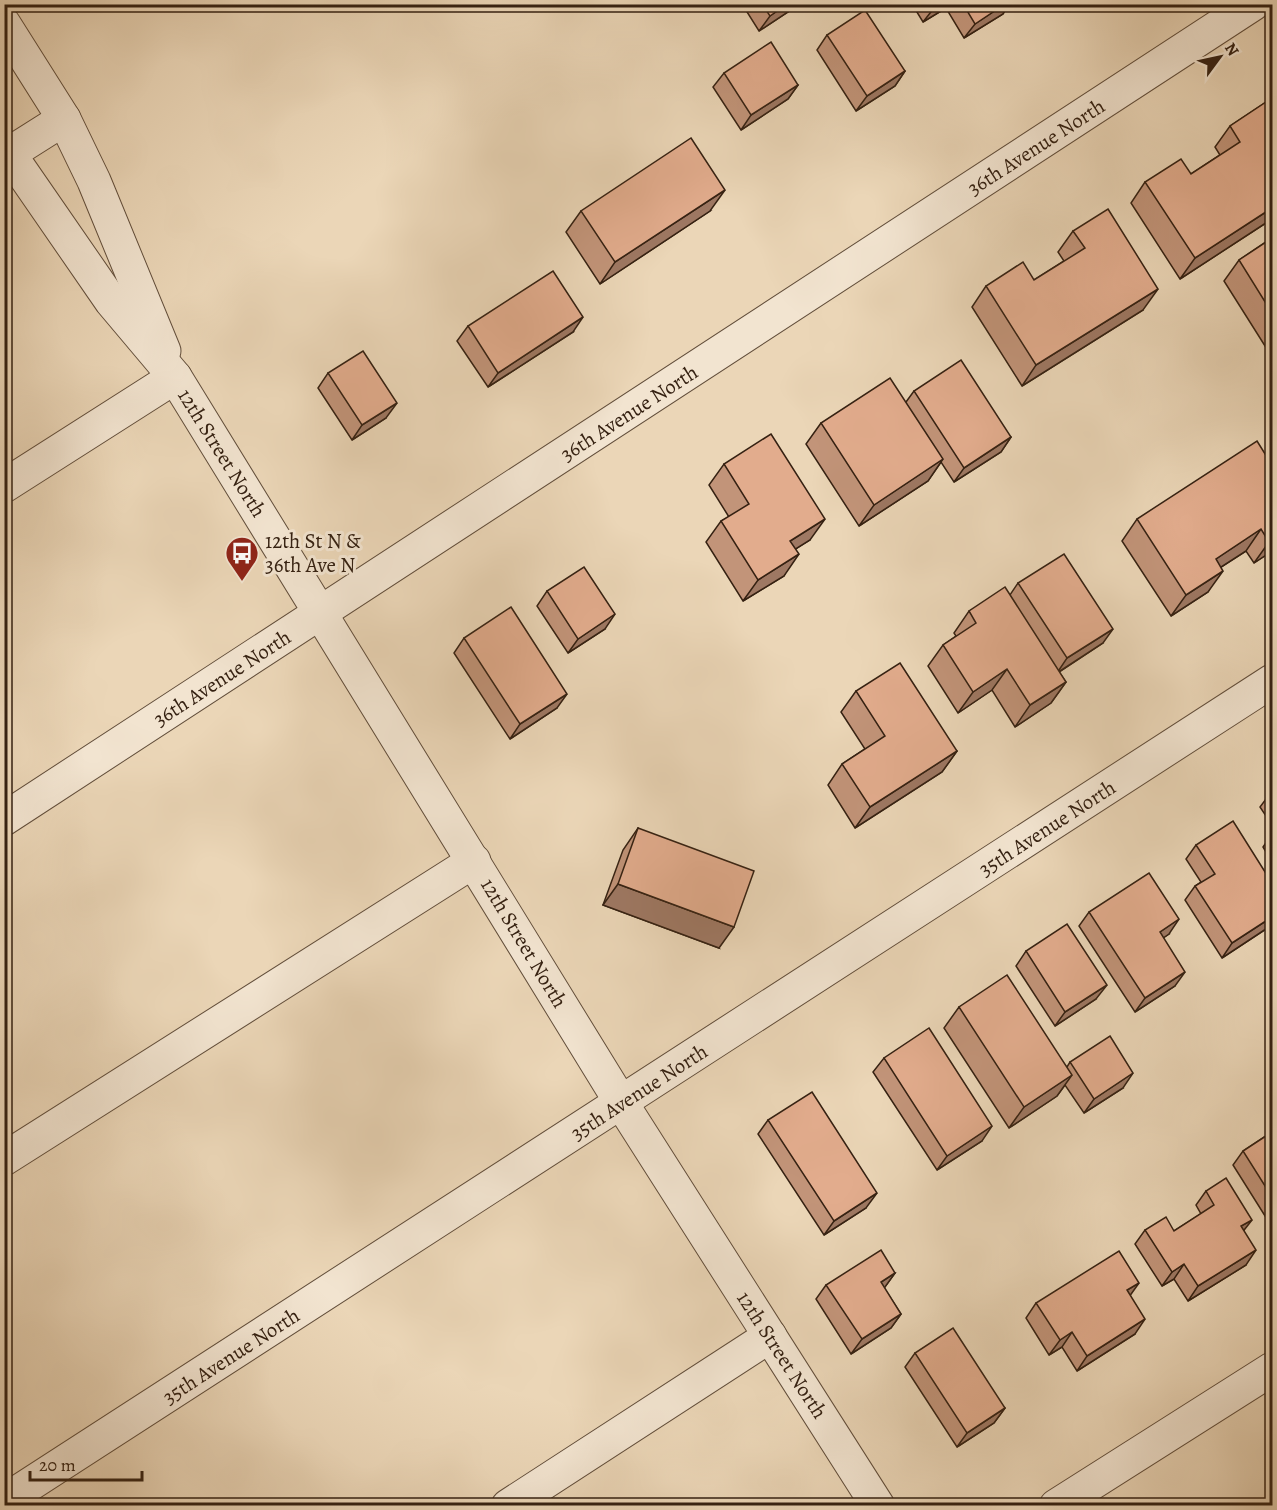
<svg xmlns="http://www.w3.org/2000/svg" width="1277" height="1510" viewBox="0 0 1277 1510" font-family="Alegreya,serif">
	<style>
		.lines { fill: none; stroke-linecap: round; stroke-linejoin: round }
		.minor-casing { stroke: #624e3b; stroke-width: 35 }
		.minor { stroke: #f2e4d0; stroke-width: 33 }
		.wall { fill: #c29479; stroke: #352112; stroke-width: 1.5 }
		.shaded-wall { fill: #9e7863; stroke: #352112; stroke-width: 1.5 }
		.building { fill: #e2ac8d; stroke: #352112; stroke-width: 1.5 }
		.labels { text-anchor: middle; stroke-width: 6; stroke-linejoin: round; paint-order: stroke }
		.street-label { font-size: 21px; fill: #352112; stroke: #f2e4d0 }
		.poi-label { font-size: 21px; fill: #352112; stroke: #f2e4d0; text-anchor: start }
	</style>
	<rect width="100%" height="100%" fill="#ebd6b7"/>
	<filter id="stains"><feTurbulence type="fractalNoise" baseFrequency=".00333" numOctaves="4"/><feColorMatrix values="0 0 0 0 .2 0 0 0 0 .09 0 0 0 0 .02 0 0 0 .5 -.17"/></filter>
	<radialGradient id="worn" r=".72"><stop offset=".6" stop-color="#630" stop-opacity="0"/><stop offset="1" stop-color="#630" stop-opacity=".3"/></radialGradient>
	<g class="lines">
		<defs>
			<g id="minor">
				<polyline points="4,24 64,119 94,181 164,351"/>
				<polyline points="4,146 111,301 175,377 622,1104 878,1506"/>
				<polyline points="4,157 64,119"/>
				<polyline points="4,486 175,377"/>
				<polyline points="4,819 1253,4"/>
				<polyline points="4,1159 474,861"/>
				<polyline points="4,1501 1272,681"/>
				<polyline points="508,1506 770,1336"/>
				<polyline points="1056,1506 1272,1369"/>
			</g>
		</defs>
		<use href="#minor" class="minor-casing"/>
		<use href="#minor" class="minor"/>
	</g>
	<g class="wall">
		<polygon points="742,4 800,4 759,31"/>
		<polygon points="912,4 1009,4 1003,14 964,38 946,8 923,22"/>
		<polygon points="827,35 905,71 895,86 856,111 817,50"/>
		<polygon points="724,73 798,85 788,99 741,130 713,87"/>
		<polygon points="1266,102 1272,219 1180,279 1131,203 1145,182 1191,174 1220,155 1215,147 1230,126"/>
		<polygon points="581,211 710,211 600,284 566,232"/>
		<polygon points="1073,231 1143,310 1022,386 972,307 986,286 1034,280 1064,261 1058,252"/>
		<polygon points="1272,238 1272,357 1224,281 1239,260"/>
		<polygon points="468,326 573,332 488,387 457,341"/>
		<polygon points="328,373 386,418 352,440 318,388"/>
		<polygon points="914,391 1011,437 1001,452 954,482 941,462 928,481 859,526 806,444 821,423 906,402"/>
		<polygon points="724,464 810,540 795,549 784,576 743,601 706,542 721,521 729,517 709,485"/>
		<polygon points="1272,465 1272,551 1254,563 1246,551 1221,567 1208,592 1171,616 1122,541 1137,519"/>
		<polygon points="1018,583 1103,643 1059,672 1066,682 1051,703 1015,727 992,690 958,713 928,666 943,645 956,636 954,633 969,611 1010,595"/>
		<polygon points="547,591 605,629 568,653 537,606"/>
		<polygon points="464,638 557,708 510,739 454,653"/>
		<polygon points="856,691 957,751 942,772 855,828 828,785 842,764 865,749 841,712"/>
		<polygon points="1272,791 1272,825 1260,807"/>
		<polygon points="638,828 719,948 603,905 623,850"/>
		<polygon points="1272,834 1272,862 1263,847"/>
		<polygon points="1196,845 1272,925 1222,958 1185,900 1195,886 1201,882 1186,859"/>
		<polygon points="1089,912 1169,934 1163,938 1175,986 1135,1012 1079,926"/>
		<polygon points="1026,951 1096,999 1055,1026 1016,966"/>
		<polygon points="959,1007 1067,1067 1070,1062 1123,1088 1084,1113 1065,1085 1057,1096 1009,1128 944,1028"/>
		<polygon points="884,1058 982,1141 937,1170 873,1072"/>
		<polygon points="768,1120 866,1208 824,1235 758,1134"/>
		<polygon points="1272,1132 1272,1227 1233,1165 1243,1151"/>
		<polygon points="1206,1191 1244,1231 1246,1265 1188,1301 1174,1279 1162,1286 1135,1244 1145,1230 1174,1231 1201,1214 1196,1205"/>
		<polygon points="895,1273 884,1288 901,1314 891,1328 851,1354 816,1299 826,1285"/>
		<polygon points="1130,1295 1135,1334 1077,1371 1062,1347 1049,1355 1026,1318 1036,1303"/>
		<polygon points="915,1353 1005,1408 994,1423 957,1447 905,1367"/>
	</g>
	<g class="shaded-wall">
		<polygon points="787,4 800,4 759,31 770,16"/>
		<polygon points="939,4 948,4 946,8 923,22 934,8"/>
		<polygon points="1005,4 1009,4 1003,14 964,38 975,24"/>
		<polygon points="905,71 895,86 856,111 867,96"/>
		<polygon points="798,85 788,99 741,130 751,115"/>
		<polygon points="725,190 710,211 600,284 615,262"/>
		<polygon points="1272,208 1272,219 1180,279 1195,258"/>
		<polygon points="1158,289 1143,310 1022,386 1036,365"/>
		<polygon points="583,317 573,332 488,387 498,373"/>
		<polygon points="397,403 386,418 352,440 362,425"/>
		<polygon points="1011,437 1001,452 954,482 964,468"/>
		<polygon points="943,459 928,481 859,526 874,505"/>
		<polygon points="825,519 810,540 775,562 790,541"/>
		<polygon points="1261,529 1246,551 1201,580 1216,559"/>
		<polygon points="1272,539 1272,551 1254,563 1269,542"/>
		<polygon points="799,554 784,576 743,601 758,580"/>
		<polygon points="1223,571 1208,592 1171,616 1186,595"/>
		<polygon points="615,614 605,629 568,653 578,639"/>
		<polygon points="1113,629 1103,643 1057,673 1067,658"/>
		<polygon points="1007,669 992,690 958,713 973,692"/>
		<polygon points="1066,682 1051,703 1015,727 1030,705"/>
		<polygon points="567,694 557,708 510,739 520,724"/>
		<polygon points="957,751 942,772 855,828 870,807"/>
		<polygon points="618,884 734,927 719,948 603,905"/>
		<polygon points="1272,917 1272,925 1222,958 1232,943"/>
		<polygon points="1179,919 1169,934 1150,947 1160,932"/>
		<polygon points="1185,972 1175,986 1135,1012 1145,998"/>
		<polygon points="1107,985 1096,999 1055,1026 1065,1012"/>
		<polygon points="1133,1073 1123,1088 1084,1113 1094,1099"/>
		<polygon points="1072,1075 1057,1096 1009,1128 1024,1107"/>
		<polygon points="992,1126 982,1141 937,1170 947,1156"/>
		<polygon points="877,1193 866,1208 824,1235 834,1221"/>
		<polygon points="1252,1220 1241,1234 1241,1226"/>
		<polygon points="1256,1250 1246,1265 1188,1301 1198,1286"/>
		<polygon points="1184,1264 1174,1279 1162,1286 1172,1272"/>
		<polygon points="895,1273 885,1287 871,1297 881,1282"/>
		<polygon points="1139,1283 1129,1297 1127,1290"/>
		<polygon points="901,1314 891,1328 851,1354 862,1339"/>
		<polygon points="1145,1319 1135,1334 1077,1371 1087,1356"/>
		<polygon points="1072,1332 1062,1347 1049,1355 1060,1340"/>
		<polygon points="1005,1408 994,1423 957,1447 967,1433"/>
	</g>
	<g class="building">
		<polygon points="762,4 787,4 770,16"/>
		<polygon points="963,4 1005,4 975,24"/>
		<polygon points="865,10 905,71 867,96 827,35"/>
		<polygon points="771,42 798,85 751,115 724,73"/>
		<polygon points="1266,102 1272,112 1272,208 1195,258 1145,182 1181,159 1191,174 1240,142 1230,126"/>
		<polygon points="691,138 725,190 615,262 581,211"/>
		<polygon points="1108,209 1158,289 1036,365 986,286 1023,262 1034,280 1085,248 1073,231"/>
		<polygon points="1272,238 1272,313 1239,260"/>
		<polygon points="553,271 583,317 498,373 468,326"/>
		<polygon points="363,351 397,403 362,425 328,373"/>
		<polygon points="961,360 1011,437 964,468 914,391"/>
		<polygon points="890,378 943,459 874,505 821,423"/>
		<polygon points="771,434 825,519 790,541 799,554 758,580 721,521 749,504 724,464"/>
		<polygon points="1257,441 1272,465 1272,539 1269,542 1261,529 1216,559 1223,571 1186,595 1137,519"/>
		<polygon points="1064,554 1113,629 1067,658 1018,583"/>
		<polygon points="584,567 615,614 578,639 547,591"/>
		<polygon points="1005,587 1066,682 1030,705 1007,669 973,692 943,645 976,623 969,611"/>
		<polygon points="511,607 567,694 520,724 464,638"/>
		<polygon points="900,663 957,751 870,807 842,764 885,736 856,691"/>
		<polygon points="1233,821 1272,883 1272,917 1232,943 1195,886 1215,874 1196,845"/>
		<polygon points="638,828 754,871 734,927 618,884"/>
		<polygon points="1149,873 1179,919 1160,932 1185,972 1145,998 1089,912"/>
		<polygon points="1067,924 1107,985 1065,1012 1026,951"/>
		<polygon points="1007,975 1072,1075 1024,1107 959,1007"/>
		<polygon points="929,1028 992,1126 947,1156 884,1058"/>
		<polygon points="1110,1036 1133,1073 1094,1099 1070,1062"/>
		<polygon points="812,1092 877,1193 834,1221 768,1120"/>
		<polygon points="1272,1132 1272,1197 1243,1151"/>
		<polygon points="1226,1178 1252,1220 1241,1226 1256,1250 1198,1286 1184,1264 1172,1272 1145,1230 1166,1217 1174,1231 1214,1205 1206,1191"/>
		<polygon points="881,1250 895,1273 881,1282 901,1314 862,1339 826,1285"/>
		<polygon points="1119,1251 1139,1283 1127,1290 1145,1319 1087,1356 1072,1332 1060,1340 1036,1303"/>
		<polygon points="953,1328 1005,1408 967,1433 915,1353"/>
	</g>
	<defs>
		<symbol id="bus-pin" viewBox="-11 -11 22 30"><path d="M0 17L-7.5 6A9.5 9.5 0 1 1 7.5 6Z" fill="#8f2418" stroke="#f2e4d0"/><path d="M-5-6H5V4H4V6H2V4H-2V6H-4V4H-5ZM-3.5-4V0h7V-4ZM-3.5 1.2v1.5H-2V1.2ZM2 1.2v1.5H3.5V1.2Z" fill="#fff"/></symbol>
	</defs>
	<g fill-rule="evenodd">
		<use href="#bus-pin" x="223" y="534" width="38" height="52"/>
	</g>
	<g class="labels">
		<g class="street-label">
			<text transform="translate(1036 147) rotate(-33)" y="7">36th Avenue North</text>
			<text transform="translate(629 413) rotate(-33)" y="7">36th Avenue North</text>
			<text transform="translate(222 453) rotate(58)" y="7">12th Street North</text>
			<text transform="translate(222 678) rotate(-33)" y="7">36th Avenue North</text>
			<text transform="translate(1047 828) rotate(-33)" y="7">35th Avenue North</text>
			<text transform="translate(524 943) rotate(59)" y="7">12th Street North</text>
			<text transform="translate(639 1092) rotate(-33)" y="7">35th Avenue North</text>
			<text transform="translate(782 1355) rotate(57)" y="7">12th Street North</text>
			<text transform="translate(231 1356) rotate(-33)" y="7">35th Avenue North</text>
		</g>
		<g class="poi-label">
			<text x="265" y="548">12th St N &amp;<tspan x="265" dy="24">36th Ave N</tspan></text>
		</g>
	</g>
	<rect width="1277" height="1510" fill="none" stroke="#ebd6b7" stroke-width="24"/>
	<rect x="6" y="6" width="1265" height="1498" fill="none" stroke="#352112" stroke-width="3"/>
	<rect x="12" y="12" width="1253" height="1486" fill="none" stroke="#352112" stroke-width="1.5"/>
	<g transform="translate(1220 57) rotate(57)" stroke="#f2e4d0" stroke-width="4.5" paint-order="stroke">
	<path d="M0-4.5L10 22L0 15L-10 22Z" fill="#352112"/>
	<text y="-9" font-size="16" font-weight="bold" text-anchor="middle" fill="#352112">N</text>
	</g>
	<path d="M30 1471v9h112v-9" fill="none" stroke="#352112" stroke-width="3"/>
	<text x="39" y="1471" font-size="18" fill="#352112" stroke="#f2e4d0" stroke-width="4.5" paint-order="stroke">20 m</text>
	<rect width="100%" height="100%" filter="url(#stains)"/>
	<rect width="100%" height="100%" fill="url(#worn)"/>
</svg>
